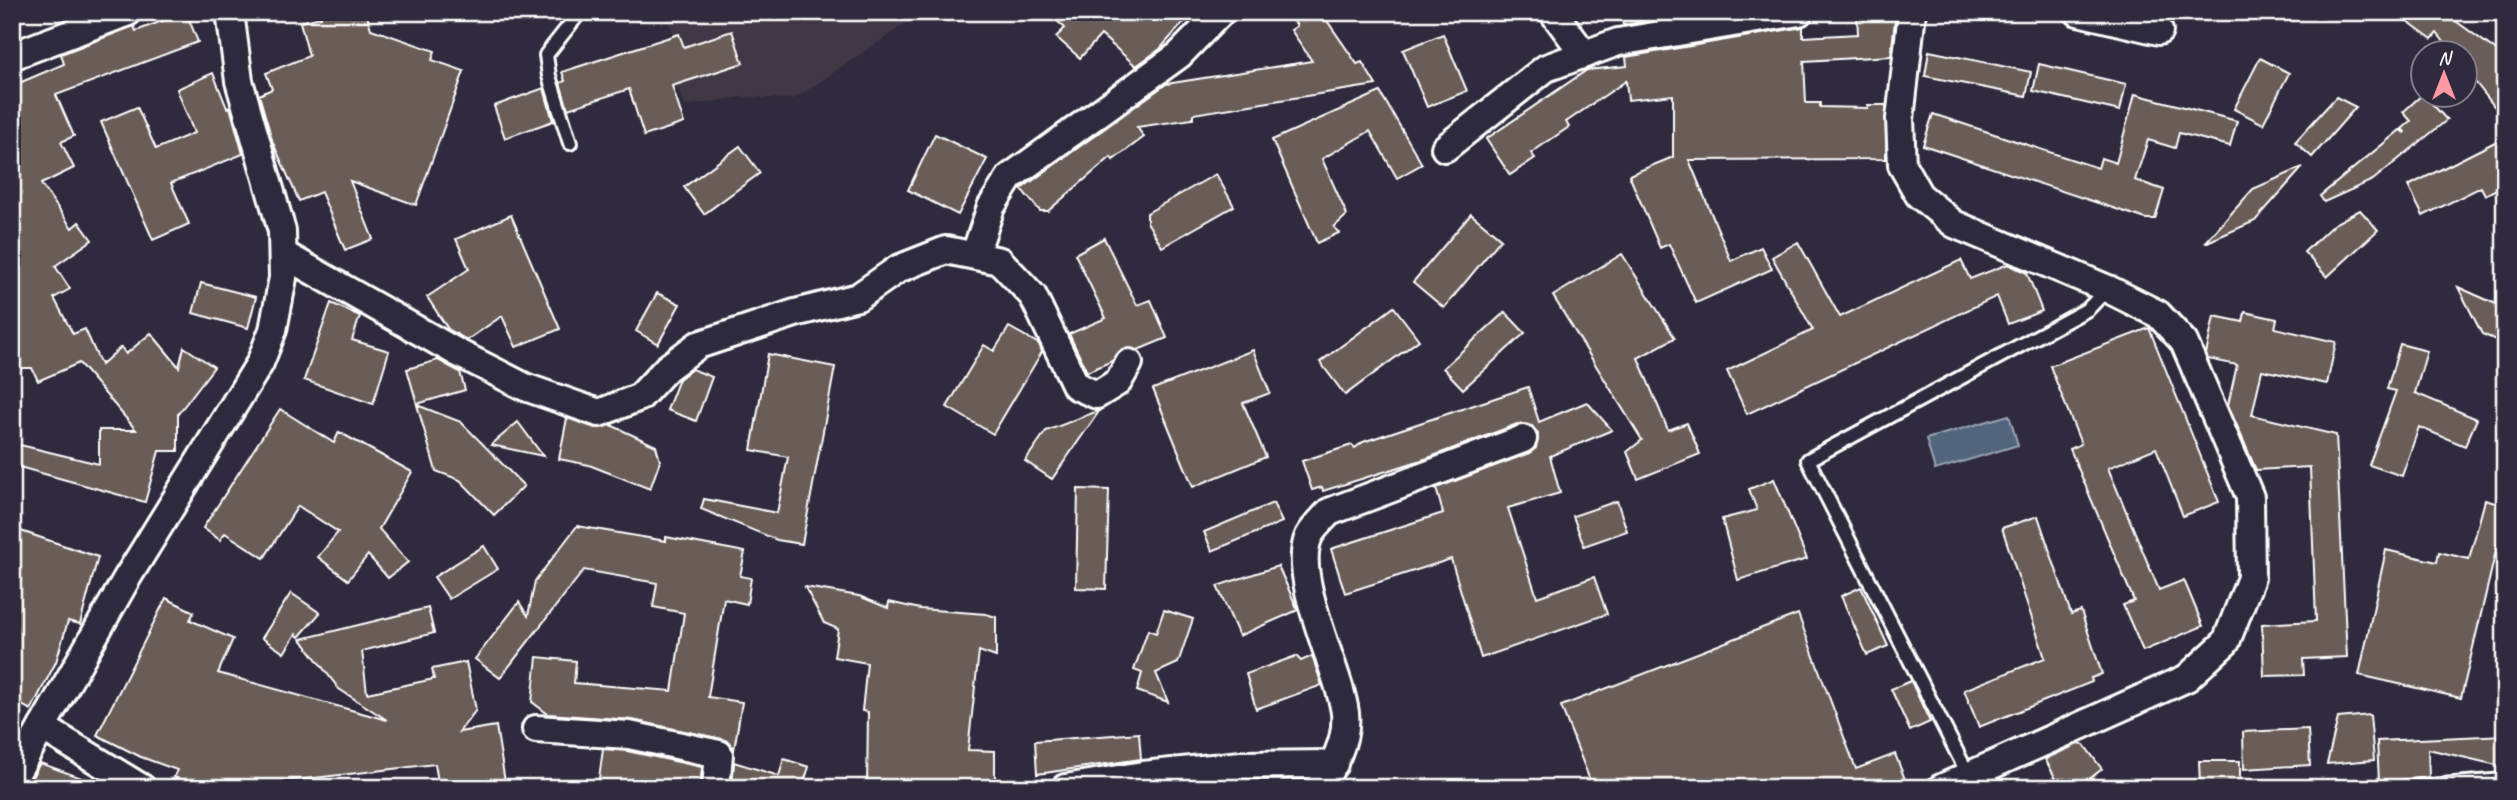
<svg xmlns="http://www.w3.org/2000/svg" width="2517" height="800" viewBox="0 0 2517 800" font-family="Caveat,sans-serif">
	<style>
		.built { fill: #413945 }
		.water { fill: #52657d; stroke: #97a3b1; stroke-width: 2 }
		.building { fill: #6a5d59; stroke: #fff; stroke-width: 2 }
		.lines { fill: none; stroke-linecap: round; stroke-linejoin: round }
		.service-casing { stroke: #fff; stroke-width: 18 }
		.minor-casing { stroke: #fff; stroke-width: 32 }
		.service { stroke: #2f2a3d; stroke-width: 12 }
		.minor { stroke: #2f2a3d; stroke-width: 26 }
	</style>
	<rect width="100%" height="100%" fill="#2f2a3d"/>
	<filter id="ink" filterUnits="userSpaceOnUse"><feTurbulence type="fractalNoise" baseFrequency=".0143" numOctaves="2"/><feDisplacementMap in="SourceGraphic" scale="14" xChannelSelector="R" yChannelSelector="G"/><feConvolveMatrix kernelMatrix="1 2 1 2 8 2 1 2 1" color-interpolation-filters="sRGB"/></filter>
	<g filter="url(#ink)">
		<polygon class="built" points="665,12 923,12 794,99 742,97 686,106 665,64 683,59"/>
		<polygon class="water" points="2009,415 2018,445 1935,470 1926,439"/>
		<g class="building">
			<polygon points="186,12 198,42 56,95 74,136 61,142 74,168 41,184 72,228 79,222 92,240 55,266 70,289 54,298 73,334 85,329 101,365 121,347 126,354 151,333 179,367 184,347 214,367 178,414 178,451 159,451 145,502 12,465 12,443 99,464 99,430 136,430 79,363 38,381 32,368 12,368 12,86 64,64 61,54 134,26 136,31"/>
			<polygon points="320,12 366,12 371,29 435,51 432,60 464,71 416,205 350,181 373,239 345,250 321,192 299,201 273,143 259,95 272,89 266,73 309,56 300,22 321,17"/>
			<polygon points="1047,12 1193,12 1160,49 1136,66 1101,35 1080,58 1056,37 1065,28"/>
			<polygon points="1288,12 1321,12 1357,64 1362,62 1376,85 1193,114 1193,119 1137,127 1144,137 1113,160 1111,157 1048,211 1040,211 1021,189 1166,84 1312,61 1291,30 1297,26"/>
			<polygon points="1621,12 1701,12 1623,25"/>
			<polygon points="1896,12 1891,56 1804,61 1806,103 1820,103 1820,107 1868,108 1868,105 1886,105 1886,159 1689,160 1731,261 1761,247 1772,269 1696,303 1669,244 1660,248 1629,175 1673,157 1673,95 1628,100 1626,81 1566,122 1569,127 1531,153 1535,158 1510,175 1486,139 1587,70 1627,66 1626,57 1803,27 1803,37 1858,34 1857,15"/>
			<polygon points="2395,12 2452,12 2449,16 2505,57 2505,120 2465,69 2465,52 2452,52 2437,33 2432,39"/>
			<polygon points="732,31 743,63 672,86 684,123 644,136 629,89 568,109 560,83 565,81 562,72 679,34 684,47"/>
			<polygon points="1443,34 1467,91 1427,107 1403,50"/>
			<polygon points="1929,51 2031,72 2026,96 1925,76"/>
			<polygon points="2260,58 2289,73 2263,124 2234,109"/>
			<polygon points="2039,64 2126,84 2120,111 2033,91"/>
			<polygon points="213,73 227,108 230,107 243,154 171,183 189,224 153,240 101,122 137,107 156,149 194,133 177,89"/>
			<polygon points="544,88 553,121 505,138 494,106"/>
			<polygon points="1380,92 1422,164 1397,178 1370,131 1322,159 1347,215 1334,227 1339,233 1317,243 1272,140"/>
			<polygon points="2135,94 2237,121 2230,146 2179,133 2175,148 2148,140 2135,180 2164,190 2155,219 2146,219 1923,145 1933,114 2098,168 2101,158 2116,163"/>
			<polygon points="2423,94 2447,120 2373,180 2324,202 2320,196 2400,130 2406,133 2402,129 2411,121 2403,112"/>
			<polygon points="2336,97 2356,107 2312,157 2295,142"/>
			<polygon points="935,134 987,159 958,215 908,190"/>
			<polygon points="2505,137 2505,185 2485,195 2481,187 2423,216 2408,186"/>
			<polygon points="740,146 760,173 704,214 684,187"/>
			<polygon points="2303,167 2255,221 2205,243 2253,189"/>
			<polygon points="1216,174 1234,206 1162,247 1147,222 1147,213"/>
			<polygon points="2360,210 2378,230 2327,277 2304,252 2334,224"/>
			<polygon points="1471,214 1501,239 1444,308 1413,282"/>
			<polygon points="511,215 560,329 516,347 502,316 467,340 448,329 427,297 469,269 456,239"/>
			<polygon points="1104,238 1137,305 1151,300 1167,338 1138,350 1122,349 1112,361 1087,372 1069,334 1106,318 1075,254"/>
			<polygon points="1798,242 1840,317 1961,260 1970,279 2008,264 2027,273 2042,311 2008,324 1997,296 1747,414 1727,371 1813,330 1772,257"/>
			<polygon points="1622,254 1675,338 1638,358 1668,430 1687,423 1700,454 1638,479 1627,452 1642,440 1553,296"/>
			<polygon points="201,283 256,297 248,328 193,313"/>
			<polygon points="2458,287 2505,308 2505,344 2482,334"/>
			<polygon points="657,293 680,304 658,344 636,331"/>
			<polygon points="331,303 360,316 352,340 389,351 373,404 304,380"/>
			<polygon points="1394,307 1419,340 1345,395 1320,362"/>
			<polygon points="1505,312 1525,333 1463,389 1443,368"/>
			<polygon points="2245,312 2277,319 2275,328 2336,342 2327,384 2262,370 2252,415 2336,435 2347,657 2303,659 2304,675 2264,676 2262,624 2316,621 2310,467 2256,470 2228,405 2237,365 2208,359 2206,354 2214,316 2243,322"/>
			<polygon points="1009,327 1039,344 1042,352 993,434 947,407 984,345 994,351"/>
			<polygon points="2149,328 2219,502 2183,516 2156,448 2108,468 2159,590 2184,580 2203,626 2143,651 2123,605 2134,601 2070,449 2081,444 2050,366"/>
			<polygon points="2400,344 2427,351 2415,393 2477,419 2465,446 2419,427 2402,476 2369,465 2396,391 2387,389"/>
			<polygon points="1253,350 1270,393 1243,403 1266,457 1193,487 1153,389"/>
			<polygon points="768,354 835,367 802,544 777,540 701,509 704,499 777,513 788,457 751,450"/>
			<polygon points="438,360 460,372 465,390 417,404 407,369"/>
			<polygon points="692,369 712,377 696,421 667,410 679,379"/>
			<polygon points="1528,387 1539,422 1587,402 1612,430 1550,456 1560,493 1508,508 1537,597 1594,577 1607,614 1481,658 1451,559 1345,593 1331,549 1443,513 1436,488 1529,453 1536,448 1538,434 1532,426 1517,424 1428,458 1323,491 1322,487 1312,490 1302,461 1352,445 1355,448 1363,442"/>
			<polygon points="417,405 461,422 524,486 494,515 460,480 436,471"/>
			<polygon points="280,409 334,443 339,432 412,472 379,529 408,562 388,578 368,555 348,580 318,557 338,532 298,506 264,558 225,533 220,540 203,528"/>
			<polygon points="1100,410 1052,479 1025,461 1046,431"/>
			<polygon points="567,418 595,428 611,425 656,446 660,461 650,489 589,465 559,459"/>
			<polygon points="518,422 543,456 491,445"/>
			<polygon points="1774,479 1807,559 1738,580 1722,519 1757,510 1749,489"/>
			<polygon points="1078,489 1109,490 1106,589 1076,588"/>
			<polygon points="2485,500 2505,506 2505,535 2500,534 2461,698 2359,675 2386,550 2437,562 2439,552 2469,559"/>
			<polygon points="1617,501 1627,531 1584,546 1573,516"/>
			<polygon points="1273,503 1282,522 1212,551 1204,532"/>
			<polygon points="2038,516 2071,614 2081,611 2102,674 2091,678 2092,682 1979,727 1964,690 2045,658 2002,528"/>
			<polygon points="577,526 666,541 666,537 745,552 740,576 751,578 747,604 724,599 708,697 742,702 734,750 729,742 722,739 632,720 548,714 532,702 537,657 576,661 574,683 672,691 684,613 653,607 657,583 584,570 500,678 475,659 519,602 528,616 535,581"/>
			<polygon points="12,528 98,557 80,624 68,621 56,662 31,710 12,700"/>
			<polygon points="484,546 498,569 449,599 434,577"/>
			<polygon points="1278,566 1298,610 1239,636 1217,586"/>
			<polygon points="805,587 859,596 888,608 889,602 920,609 986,614 996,617 996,657 979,651 968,750 995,751 995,788 867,788 868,712 862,711 867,663 834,657 838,629 824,623"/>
			<polygon points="1861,587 1888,646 1867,655 1841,596"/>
			<polygon points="291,593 320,613 299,637 296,634 284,653 262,638"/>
			<polygon points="166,598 194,612 190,620 233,639 218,673 387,720 339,689 301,639 428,608 434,633 362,651 367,693 434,679 432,669 466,662 476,710 459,732 496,726 506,788 439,788 435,764 280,782 279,788 249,788 230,782 227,788 207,780 203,788 174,777 177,770 141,757 97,735"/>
			<polygon points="1164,610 1193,619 1178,663 1156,673 1168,702 1137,691 1142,673 1134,670 1148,630 1156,633"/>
			<polygon points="1798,614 1856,769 1895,754 1906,782 1891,788 1593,788 1561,706"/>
			<polygon points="1296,656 1301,661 1312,656 1322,685 1256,709 1246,674"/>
			<polygon points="1911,681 1930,722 1910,731 1891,689"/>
			<polygon points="2370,715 2374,760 2327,764 2338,718"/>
			<polygon points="2308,729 2310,765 2244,769 2243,732"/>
			<polygon points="1139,733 1141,759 1037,774 1035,741"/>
			<polygon points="2505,735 2505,767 2428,749 2429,777 2379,782 2377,741"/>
			<polygon points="2078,744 2084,745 2102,769 2078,788 2061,788 2045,759"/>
			<polygon points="603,749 627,751 702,767 700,788 598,786"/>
			<polygon points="784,759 809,767 802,788 732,788 734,762 779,776"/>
			<polygon points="2199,761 2240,761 2240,784 2200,784"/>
			<polygon points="40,763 101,785 100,788 37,788 28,784"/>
		</g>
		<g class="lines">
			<defs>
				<g id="service">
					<polyline points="570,143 549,76 546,55 580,12"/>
					<polyline points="1975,788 1808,460 2088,309 2107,289"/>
					<polyline points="2403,788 2505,780"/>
				</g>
				<g id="minor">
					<polyline points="1553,12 1584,54"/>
					<polyline points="1912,12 1900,119 1902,165 1919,195 1954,224 2108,289 2158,314 2184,342 2250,497 2251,578 2226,642 2187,678 1941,788"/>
					<polyline points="2078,12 2159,31"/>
					<polyline points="12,56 128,12"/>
					<polyline points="1445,148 1546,68 1618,42 1799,12"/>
					<polyline points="283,254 458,353 525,387 599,413 640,397 667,368 698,345 795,313 858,297 898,269 946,250 1000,261 1033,296 1076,386 1097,395 1118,382 1129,363"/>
					<polyline points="975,254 991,207 1010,177 1179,55 1221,12"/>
					<polyline points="42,727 142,788"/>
					<polyline points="536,729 629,735 719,754 716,788"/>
					<polyline points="12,780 127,578 260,363 273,330 283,278 282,231 239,81 230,12"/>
					<polyline points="1065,788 1143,775 1241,765 1334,764"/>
					<path d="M1319,788c14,-22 29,-48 26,-75 -5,-43 -55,-136 -36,-177 4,-8 14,-17 20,-24l194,-73"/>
				</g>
			</defs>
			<use href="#service" class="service-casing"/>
			<use href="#minor" class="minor-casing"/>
			<use href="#service" class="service"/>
			<use href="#minor" class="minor"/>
		</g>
	</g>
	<rect width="2517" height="800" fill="none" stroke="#2f2a3d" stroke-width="42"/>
	<rect x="21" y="21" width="2475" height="758" fill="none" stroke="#fff" stroke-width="2.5" filter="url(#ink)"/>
	<g transform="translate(2444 74)"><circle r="33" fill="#2f2a3d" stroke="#827f8b" stroke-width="2"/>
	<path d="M0-5L12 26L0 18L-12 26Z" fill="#ff9aa2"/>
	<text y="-10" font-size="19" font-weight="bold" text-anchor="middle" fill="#ffffff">N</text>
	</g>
</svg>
